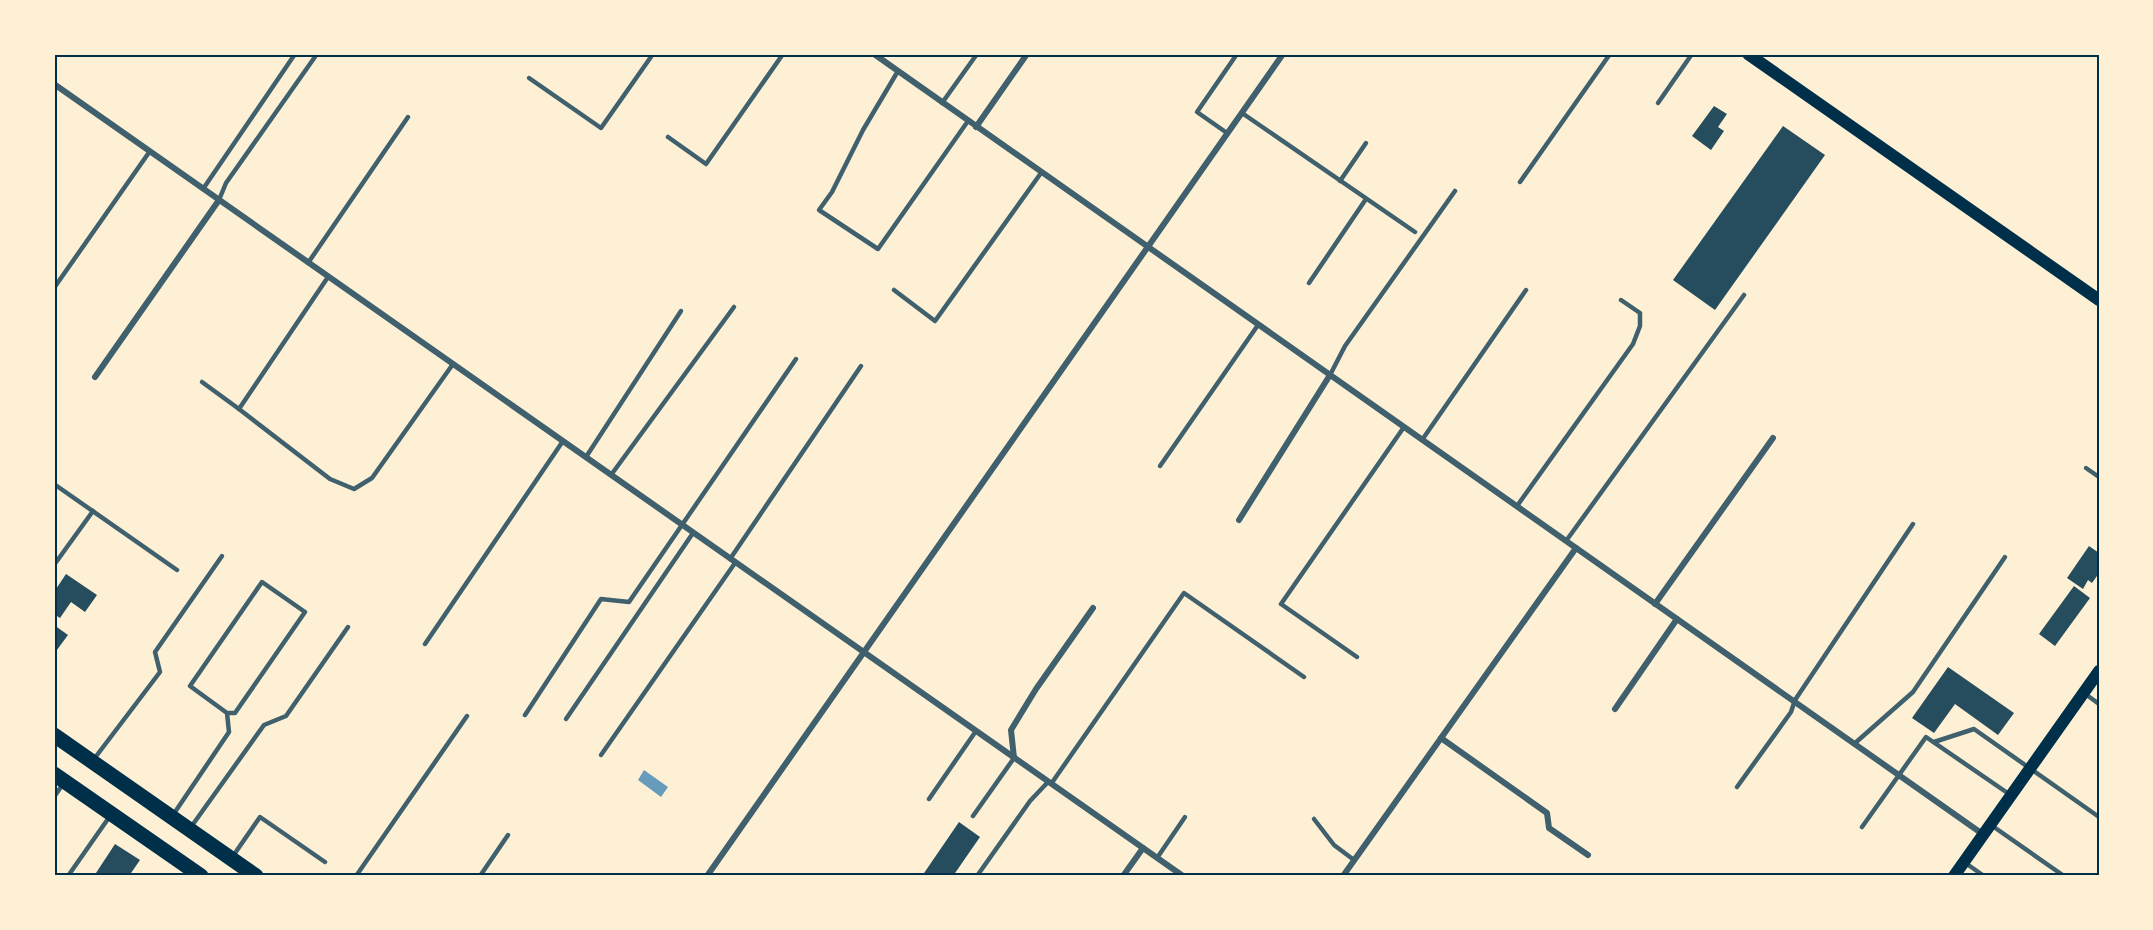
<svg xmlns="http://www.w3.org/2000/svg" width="2153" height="930" viewBox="0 0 2153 930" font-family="Quicksand,sans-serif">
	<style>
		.water { fill: #669bbc }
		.building { fill: #264d5e }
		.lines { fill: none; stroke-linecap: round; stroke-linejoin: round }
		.service { stroke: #3f606c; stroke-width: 4.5 }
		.minor { stroke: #3f606c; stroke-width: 6 }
		.secondary { stroke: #003049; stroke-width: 12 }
		.primary { stroke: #003049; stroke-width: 15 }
		.neatline { fill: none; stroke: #003049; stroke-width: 2 }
	</style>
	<rect width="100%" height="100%" fill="#fdf0d5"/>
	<polygon class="water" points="644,770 668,787 661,797 638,780"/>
	<g class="building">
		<polygon points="1714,106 1727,114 1718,127 1724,131 1711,150 1692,136"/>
		<polygon points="1783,126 1825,155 1715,310 1673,280"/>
		<polygon points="2089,546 2099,553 2099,573 2092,583 2088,580 2083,589 2067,578"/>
		<polygon points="66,574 97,595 85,612 71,602 60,618 54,614 54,592"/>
		<polygon points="2074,586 2090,598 2055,646 2039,634"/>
		<polygon points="54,625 68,635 54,654"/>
		<polygon points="1948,667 2014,713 1998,735 1955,704 1934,733 1912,718"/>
		<polygon points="959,822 980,837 953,876 922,876"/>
		<polygon points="115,844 140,860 129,876 94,876"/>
	</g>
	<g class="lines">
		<g class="service">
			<polyline points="898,71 863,130 832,192 819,210 878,249 968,121"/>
			<polyline points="529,78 601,128 653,54"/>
			<polyline points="942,103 977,54"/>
			<polyline points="1658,103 1692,54"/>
			<polyline points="1242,113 1415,232"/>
			<polyline points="1227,133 1197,112 1237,54"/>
			<polyline points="668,137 706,164 783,54"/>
			<polyline points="1340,181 1366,143"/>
			<polyline points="1520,182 1610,54"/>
			<polyline points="203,189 295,54"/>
			<polyline points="219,200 226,183 317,54"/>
			<polyline points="308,263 408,117"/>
			<polyline points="328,277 239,409 330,479 354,489 372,478 453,364"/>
			<polyline points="1309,283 1366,199"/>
			<polyline points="54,288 150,151"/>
			<polyline points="894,290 935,321 1041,173"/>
			<polyline points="1330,375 1345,346 1455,191"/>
			<polyline points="202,382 239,409"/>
			<polyline points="1422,440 1526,290"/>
			<polyline points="586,457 681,311"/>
			<polyline points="1160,466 1258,325"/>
			<polyline points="2086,468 2099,477"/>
			<polyline points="611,475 734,307"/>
			<polyline points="54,484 177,570"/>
			<polyline points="1517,506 1633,344 1640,326 1640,313 1621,300"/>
			<polyline points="1566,541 1744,295"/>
			<polyline points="730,559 861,366"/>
			<polyline points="54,565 93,511"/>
			<polyline points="425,644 563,441"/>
			<polyline points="1357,657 1281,604 1404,427"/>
			<polyline points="2084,693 2099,704"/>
			<polyline points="525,715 601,599 629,602 796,359"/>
			<polyline points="566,719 693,533"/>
			<polyline points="1934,742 1974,729 2099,817"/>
			<polyline points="1854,744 1913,692 2005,557"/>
			<polyline points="601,755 735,563"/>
			<polyline points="94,759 160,672 155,652 222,556"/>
			<polyline points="1051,784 1184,593 1304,677"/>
			<polyline points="1737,787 1791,712 1795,700 1913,524"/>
			<polyline points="54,797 63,784"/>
			<polyline points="929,799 976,731"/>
			<polyline points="173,815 229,732 227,713 190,686 262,582 305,612 235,713 227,713"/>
			<polyline points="973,816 1014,758"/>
			<polyline points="1314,819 1334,845 1354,860"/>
			<polyline points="1991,825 2064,876"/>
			<polyline points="191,827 264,725 286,716 348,627"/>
			<polyline points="1862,827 1926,737 2009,794"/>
			<polyline points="233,856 260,817 325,862"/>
			<polyline points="1157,858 1185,817"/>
			<polyline points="1964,862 1984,876"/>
			<polyline points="68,876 110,816"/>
			<polyline points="356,876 467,716"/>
			<polyline points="480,876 508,835"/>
			<polyline points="977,876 1030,801 1048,782"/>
		</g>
		<g class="minor">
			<polyline points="874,54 1984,835"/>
			<polyline points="54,84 1183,876"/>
			<polyline points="976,127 1027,54"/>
			<polyline points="95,377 219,200"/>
			<polyline points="1239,520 1330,375"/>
			<polyline points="1655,604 1773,438"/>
			<polyline points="1615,709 1677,619"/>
			<polyline points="1441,738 1547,813 1549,828 1588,855"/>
			<polyline points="1014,758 1011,730 1036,689 1093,608"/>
			<polyline points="707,876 1283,54"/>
			<polyline points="1123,876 1143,848"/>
			<polyline points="1343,876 1576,548"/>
		</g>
		<g class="secondary">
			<polyline points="1748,54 2099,300"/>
			<polyline points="1954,876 2099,671"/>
		</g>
		<g class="primary">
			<polyline points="54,735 256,876"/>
			<polyline points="54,774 201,876"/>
		</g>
	</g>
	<rect width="2153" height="930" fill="none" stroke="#fdf0d5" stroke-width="111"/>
	<rect x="56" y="56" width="2042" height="818" class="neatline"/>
</svg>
